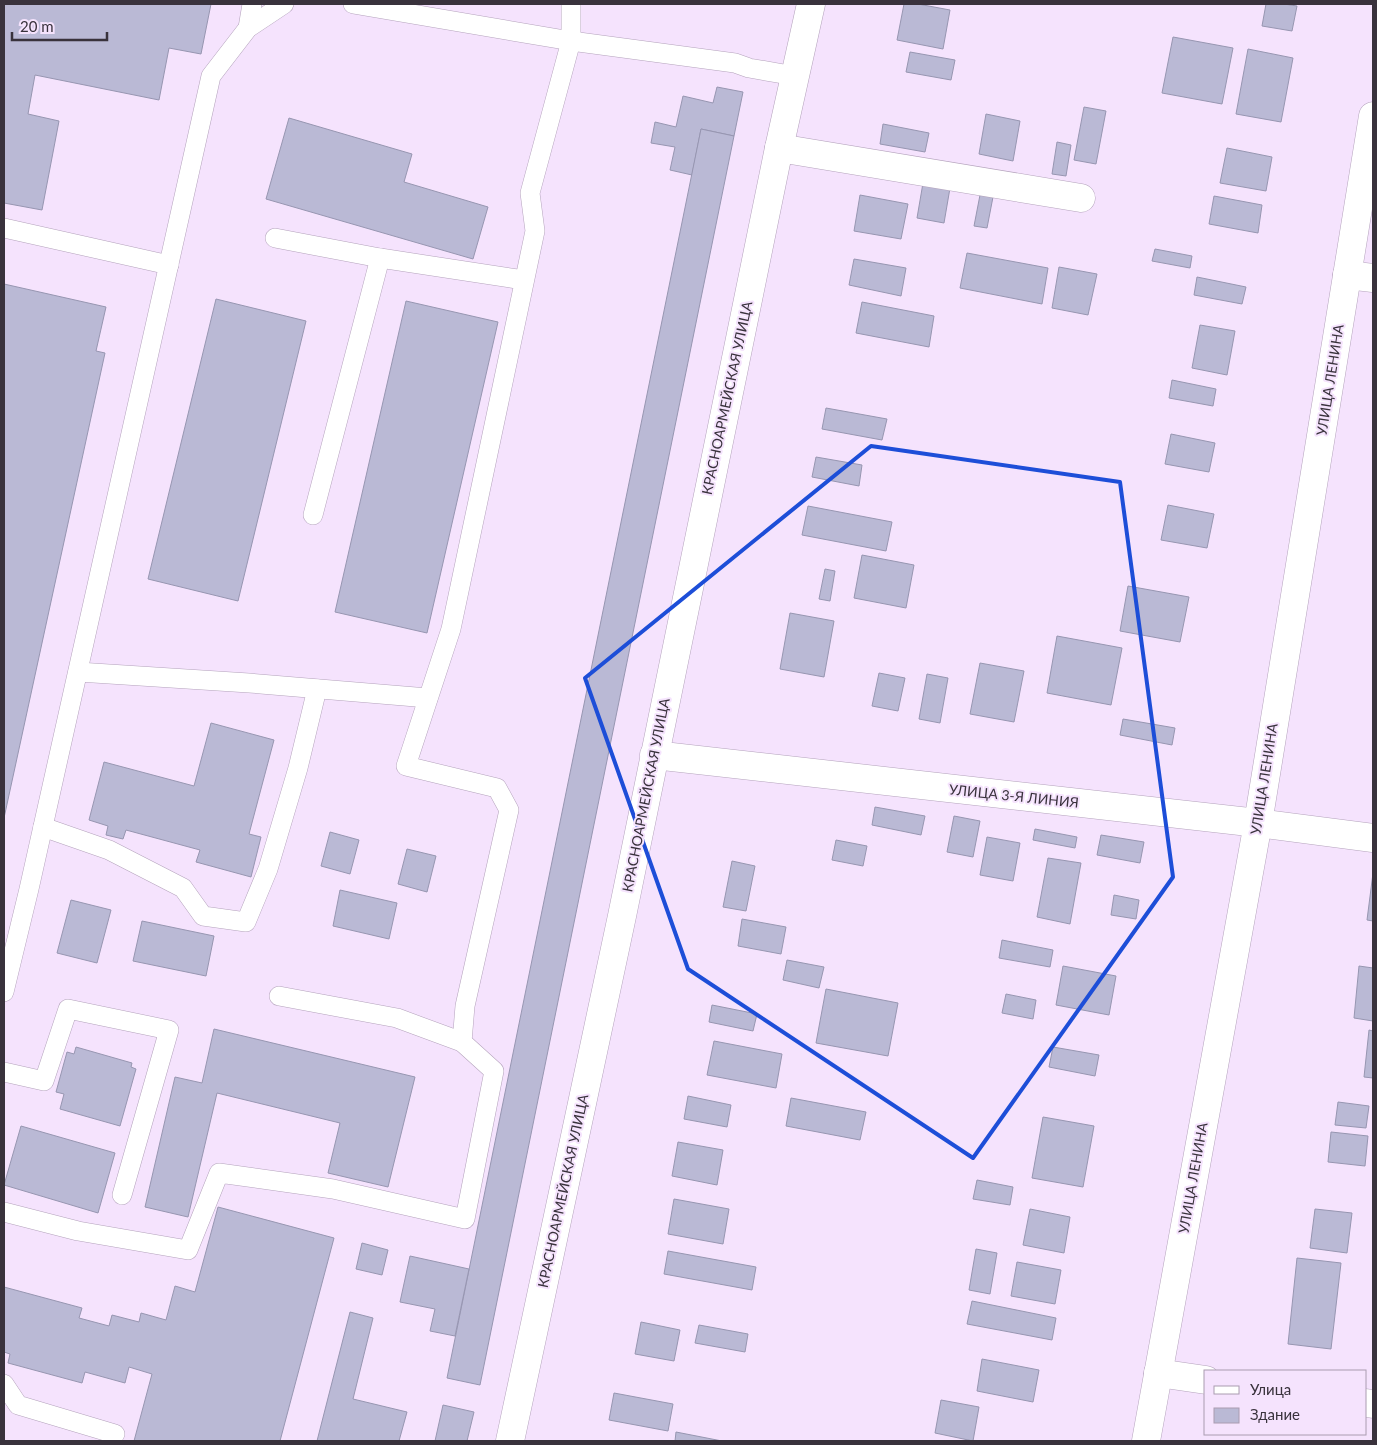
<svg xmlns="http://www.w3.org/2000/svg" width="1377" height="1445" viewBox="0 0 1377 1445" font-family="Lato,sans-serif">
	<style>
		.building { fill: #bab9d5; stroke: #9796b1 }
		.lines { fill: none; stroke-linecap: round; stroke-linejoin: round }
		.lane-casing { stroke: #b4a3bc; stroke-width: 20 }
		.street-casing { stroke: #b4a3bc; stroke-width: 29 }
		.secondary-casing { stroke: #b4a3bc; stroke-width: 29 }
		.lane { stroke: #fff; stroke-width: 19 }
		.street { stroke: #fff; stroke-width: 28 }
		.secondary { stroke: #fff; stroke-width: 28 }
		.marked { fill: none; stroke: #1d4ed8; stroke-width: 4; stroke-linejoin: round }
		.labels { text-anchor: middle; stroke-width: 4; stroke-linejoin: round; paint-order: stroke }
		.street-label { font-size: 14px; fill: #39323c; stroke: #f5e3fd }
	</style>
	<rect width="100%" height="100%" fill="#f5e3fd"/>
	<g class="building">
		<polygon points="4,4 211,4 201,54 169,48 159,100 35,75 28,114 59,121 42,210 4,203"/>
		<polygon points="904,4 918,4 950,10 943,49 897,40"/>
		<polygon points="1266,4 1284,4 1297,6 1292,31 1262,26"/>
		<polygon points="1173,37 1233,48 1222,104 1162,93"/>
		<polygon points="1248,49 1293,58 1281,122 1236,114"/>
		<polygon points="910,52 955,60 951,80 906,72"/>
		<polygon points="717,87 743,92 734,136 701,129 692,175 670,170 675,147 651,143 655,122 676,127 683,96 713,103"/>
		<polygon points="1084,107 1106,111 1096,164 1074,160"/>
		<polygon points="986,114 1020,121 1013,161 979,154"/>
		<polygon points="289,118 412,154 404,182 488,207 473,259 266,199"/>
		<polygon points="883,124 929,133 925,152 880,144"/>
		<polygon points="701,129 734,136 480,1385 447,1378"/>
		<polygon points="1057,142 1071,145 1066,176 1052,174"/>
		<polygon points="1227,148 1272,157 1266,191 1220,183"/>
		<polygon points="923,183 950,188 944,223 917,218"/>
		<polygon points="860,195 908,204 901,239 854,231"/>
		<polygon points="980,195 993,197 987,228 974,226"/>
		<polygon points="1214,196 1262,205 1258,233 1209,224"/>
		<polygon points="1155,249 1192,256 1190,268 1152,261"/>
		<polygon points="967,253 1048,268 1042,304 960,288"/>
		<polygon points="854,259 906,268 901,296 849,285"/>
		<polygon points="1059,267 1097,274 1088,315 1052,308"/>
		<polygon points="1197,277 1246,287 1242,304 1194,295"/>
		<polygon points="4,284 106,307 96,351 105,353 4,818"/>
		<polygon points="216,299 306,321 238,601 148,579"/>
		<polygon points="406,301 498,322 427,633 335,612"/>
		<polygon points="862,302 934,316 929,347 856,333"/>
		<polygon points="1200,325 1235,331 1227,375 1192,368"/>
		<polygon points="1172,380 1216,389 1213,406 1169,398"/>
		<polygon points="826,408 887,419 882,440 822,429"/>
		<polygon points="1171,434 1215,443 1209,472 1165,464"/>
		<polygon points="816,457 862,465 859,486 812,477"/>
		<polygon points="1168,505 1214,514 1207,548 1161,540"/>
		<polygon points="808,506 892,522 886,551 802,535"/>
		<polygon points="862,555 914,565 906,608 854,598"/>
		<polygon points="825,569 835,571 830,601 819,599"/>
		<polygon points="1128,586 1189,597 1180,642 1120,631"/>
		<polygon points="790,613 834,621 824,677 780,669"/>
		<polygon points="1057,636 1122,648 1111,705 1047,693"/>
		<polygon points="980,663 1024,671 1014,722 970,714"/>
		<polygon points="879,673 905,678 898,711 872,706"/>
		<polygon points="927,674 948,678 940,723 919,719"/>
		<polygon points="1123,719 1175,728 1172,745 1120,735"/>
		<polygon points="211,723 274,740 249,834 261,837 251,877 196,862 200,850 126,830 123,839 106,835 108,826 89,820 104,762 194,786"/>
		<polygon points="875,807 925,816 921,835 872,825"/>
		<polygon points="954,816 980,821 973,857 947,852"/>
		<polygon points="1035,829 1077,837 1075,848 1033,840"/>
		<polygon points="330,832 359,840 350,874 321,866"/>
		<polygon points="1101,835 1144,842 1140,863 1097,855"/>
		<polygon points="987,837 1020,843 1013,881 980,875"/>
		<polygon points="836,840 867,846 863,866 832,860"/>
		<polygon points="407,849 436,856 427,892 398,884"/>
		<polygon points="1048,858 1081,863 1070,924 1037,917"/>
		<polygon points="732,861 755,866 746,911 723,907"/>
		<polygon points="1373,873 1373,921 1367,920"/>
		<polygon points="340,890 397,903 389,939 333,926"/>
		<polygon points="1114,895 1139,900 1136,919 1111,915"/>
		<polygon points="71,900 111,910 97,963 57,953"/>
		<polygon points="742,919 786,927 781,954 738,946"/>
		<polygon points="142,921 214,936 206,976 133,961"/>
		<polygon points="1002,940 1053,950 1050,967 999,958"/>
		<polygon points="787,960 824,967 819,988 783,980"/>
		<polygon points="1063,966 1116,976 1109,1015 1056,1005"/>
		<polygon points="1359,966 1373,968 1373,1021 1354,1018"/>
		<polygon points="826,989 898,1003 888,1056 816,1043"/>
		<polygon points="1006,994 1036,1000 1033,1019 1002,1013"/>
		<polygon points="712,1005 757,1014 753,1031 709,1022"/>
		<polygon points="214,1029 415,1077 388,1187 328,1173 340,1123 217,1093 188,1217 145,1207 175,1077 202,1083"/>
		<polygon points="1369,1030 1373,1031 1373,1078 1364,1077"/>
		<polygon points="714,1041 782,1054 776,1088 707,1075"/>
		<polygon points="76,1047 132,1063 131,1067 136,1069 120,1126 60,1109 64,1094 56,1092 67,1052 74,1054"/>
		<polygon points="1053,1047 1099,1055 1095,1076 1049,1067"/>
		<polygon points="688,1096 731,1105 727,1127 684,1119"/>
		<polygon points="791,1098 866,1112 860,1140 786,1126"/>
		<polygon points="1338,1102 1369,1106 1366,1128 1335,1125"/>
		<polygon points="1043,1117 1094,1126 1083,1187 1032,1178"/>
		<polygon points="21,1126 115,1153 98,1213 4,1185"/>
		<polygon points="1331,1132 1368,1136 1365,1166 1328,1162"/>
		<polygon points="678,1142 723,1150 717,1185 672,1176"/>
		<polygon points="977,1180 1013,1187 1010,1205 973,1199"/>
		<polygon points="674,1199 729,1209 723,1244 668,1234"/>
		<polygon points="218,1207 334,1238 280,1441 134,1441 152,1374 129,1367 125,1383 85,1372 82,1383 8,1363 10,1354 4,1352 4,1287 82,1308 79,1318 109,1326 112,1315 139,1322 141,1313 166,1320 175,1286 195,1292"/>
		<polygon points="1030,1209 1070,1217 1064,1253 1023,1245"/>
		<polygon points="1315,1209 1352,1213 1347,1253 1310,1248"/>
		<polygon points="362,1243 388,1250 382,1275 356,1269"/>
		<polygon points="976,1249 997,1253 990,1294 969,1290"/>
		<polygon points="668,1251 756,1267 752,1290 664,1274"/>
		<polygon points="410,1256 469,1269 455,1336 430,1331 435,1309 400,1302"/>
		<polygon points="1297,1258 1341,1263 1331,1349 1288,1344"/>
		<polygon points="1017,1262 1061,1270 1055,1304 1011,1296"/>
		<polygon points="972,1301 1056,1318 1052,1340 967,1324"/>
		<polygon points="350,1312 373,1318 353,1399 407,1412 399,1441 317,1441"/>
		<polygon points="641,1322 680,1330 674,1361 635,1354"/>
		<polygon points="699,1325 748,1334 745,1352 695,1343"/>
		<polygon points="982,1359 1039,1370 1033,1402 977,1391"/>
		<polygon points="614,1393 673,1404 668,1431 609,1420"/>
		<polygon points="941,1400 979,1407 973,1441 935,1433"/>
		<polygon points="443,1405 474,1412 467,1441 435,1441"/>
		<polygon points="676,1432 722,1441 675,1441"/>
	</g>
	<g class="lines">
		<defs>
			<g id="lane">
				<polyline points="353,4 571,41 735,63 749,68 795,76"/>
				<polyline points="248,28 252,4"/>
				<polyline points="4,228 169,265"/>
				<polyline points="275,238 380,258 524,280"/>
				<polyline points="313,515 380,258"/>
				<polyline points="78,672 249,683 428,698"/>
				<polyline points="43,827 109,850 183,888 203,916 246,922 268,869 298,768 317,689"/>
				<polyline points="4,992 29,889 211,76 248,28 284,4"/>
				<polyline points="462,1042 465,1006 509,810 497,788 406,766 451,629 535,231 530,193 571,41 571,4"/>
				<polyline points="4,1072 44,1081 68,1009 169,1030 122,1195"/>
				<polyline points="4,1212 78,1231 188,1250 219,1173 333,1189 465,1219 494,1071 462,1042 397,1018 279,996"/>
				<polyline points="4,1384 18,1405 115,1434"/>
			</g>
			<g id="street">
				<polyline points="779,148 1081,198"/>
				<polyline points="1347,275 1373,278"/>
				<polyline points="654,755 1258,823 1373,838"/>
				<polyline points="1158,1373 1206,1380"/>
				<polyline points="1366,1403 1373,1404"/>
				<polyline points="510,1441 622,916 779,148 811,4"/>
			</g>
			<polyline id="secondary" points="1146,1441 1258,823 1373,116"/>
		</defs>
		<use href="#lane" class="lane-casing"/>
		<use href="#street" class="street-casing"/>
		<use href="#secondary" class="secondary-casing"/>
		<use href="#lane" class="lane"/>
		<use href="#street" class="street"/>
		<use href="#secondary" class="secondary"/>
	</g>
	<path class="marked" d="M871,446l249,36 53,395 -200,281 -285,-189 -103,-291z"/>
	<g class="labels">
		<g class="street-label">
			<text transform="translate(1330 380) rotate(-81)" y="5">УЛИЦА ЛЕНИНА</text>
			<text transform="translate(727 398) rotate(-78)" y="5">КРАСНОАРМЕЙСКАЯ УЛИЦА</text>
			<text transform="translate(1264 779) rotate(-81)" y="5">УЛИЦА ЛЕНИНА</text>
			<text transform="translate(646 795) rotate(-79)" y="5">КРАСНОАРМЕЙСКАЯ УЛИЦА</text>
			<text transform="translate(1014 796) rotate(6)" y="5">УЛИЦА 3-Я ЛИНИЯ</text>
			<text transform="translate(1193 1178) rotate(-80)" y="5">УЛИЦА ЛЕНИНА</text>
			<text transform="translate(563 1191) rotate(-78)" y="5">КРАСНОАРМЕЙСКАЯ УЛИЦА</text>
		</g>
	</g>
	<rect width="1377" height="1445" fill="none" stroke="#39323c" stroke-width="10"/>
	<rect x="1204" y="1370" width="162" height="65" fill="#f5e3fd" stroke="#aa9cb0"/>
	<rect x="1214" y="1386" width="25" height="8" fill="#ffffff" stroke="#aa9cb0"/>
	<text x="1250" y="1395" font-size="15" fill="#39323c">Улица</text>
	<rect x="1214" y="1408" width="25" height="15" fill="#bab9d5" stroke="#aa9cb0"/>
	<text x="1250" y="1420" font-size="15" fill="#39323c">Здание</text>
	<path d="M12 32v8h95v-8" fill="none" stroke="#39323c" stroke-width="2.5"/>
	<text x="20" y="32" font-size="15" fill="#39323c" stroke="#f5e3fd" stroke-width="4" paint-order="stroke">20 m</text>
</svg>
